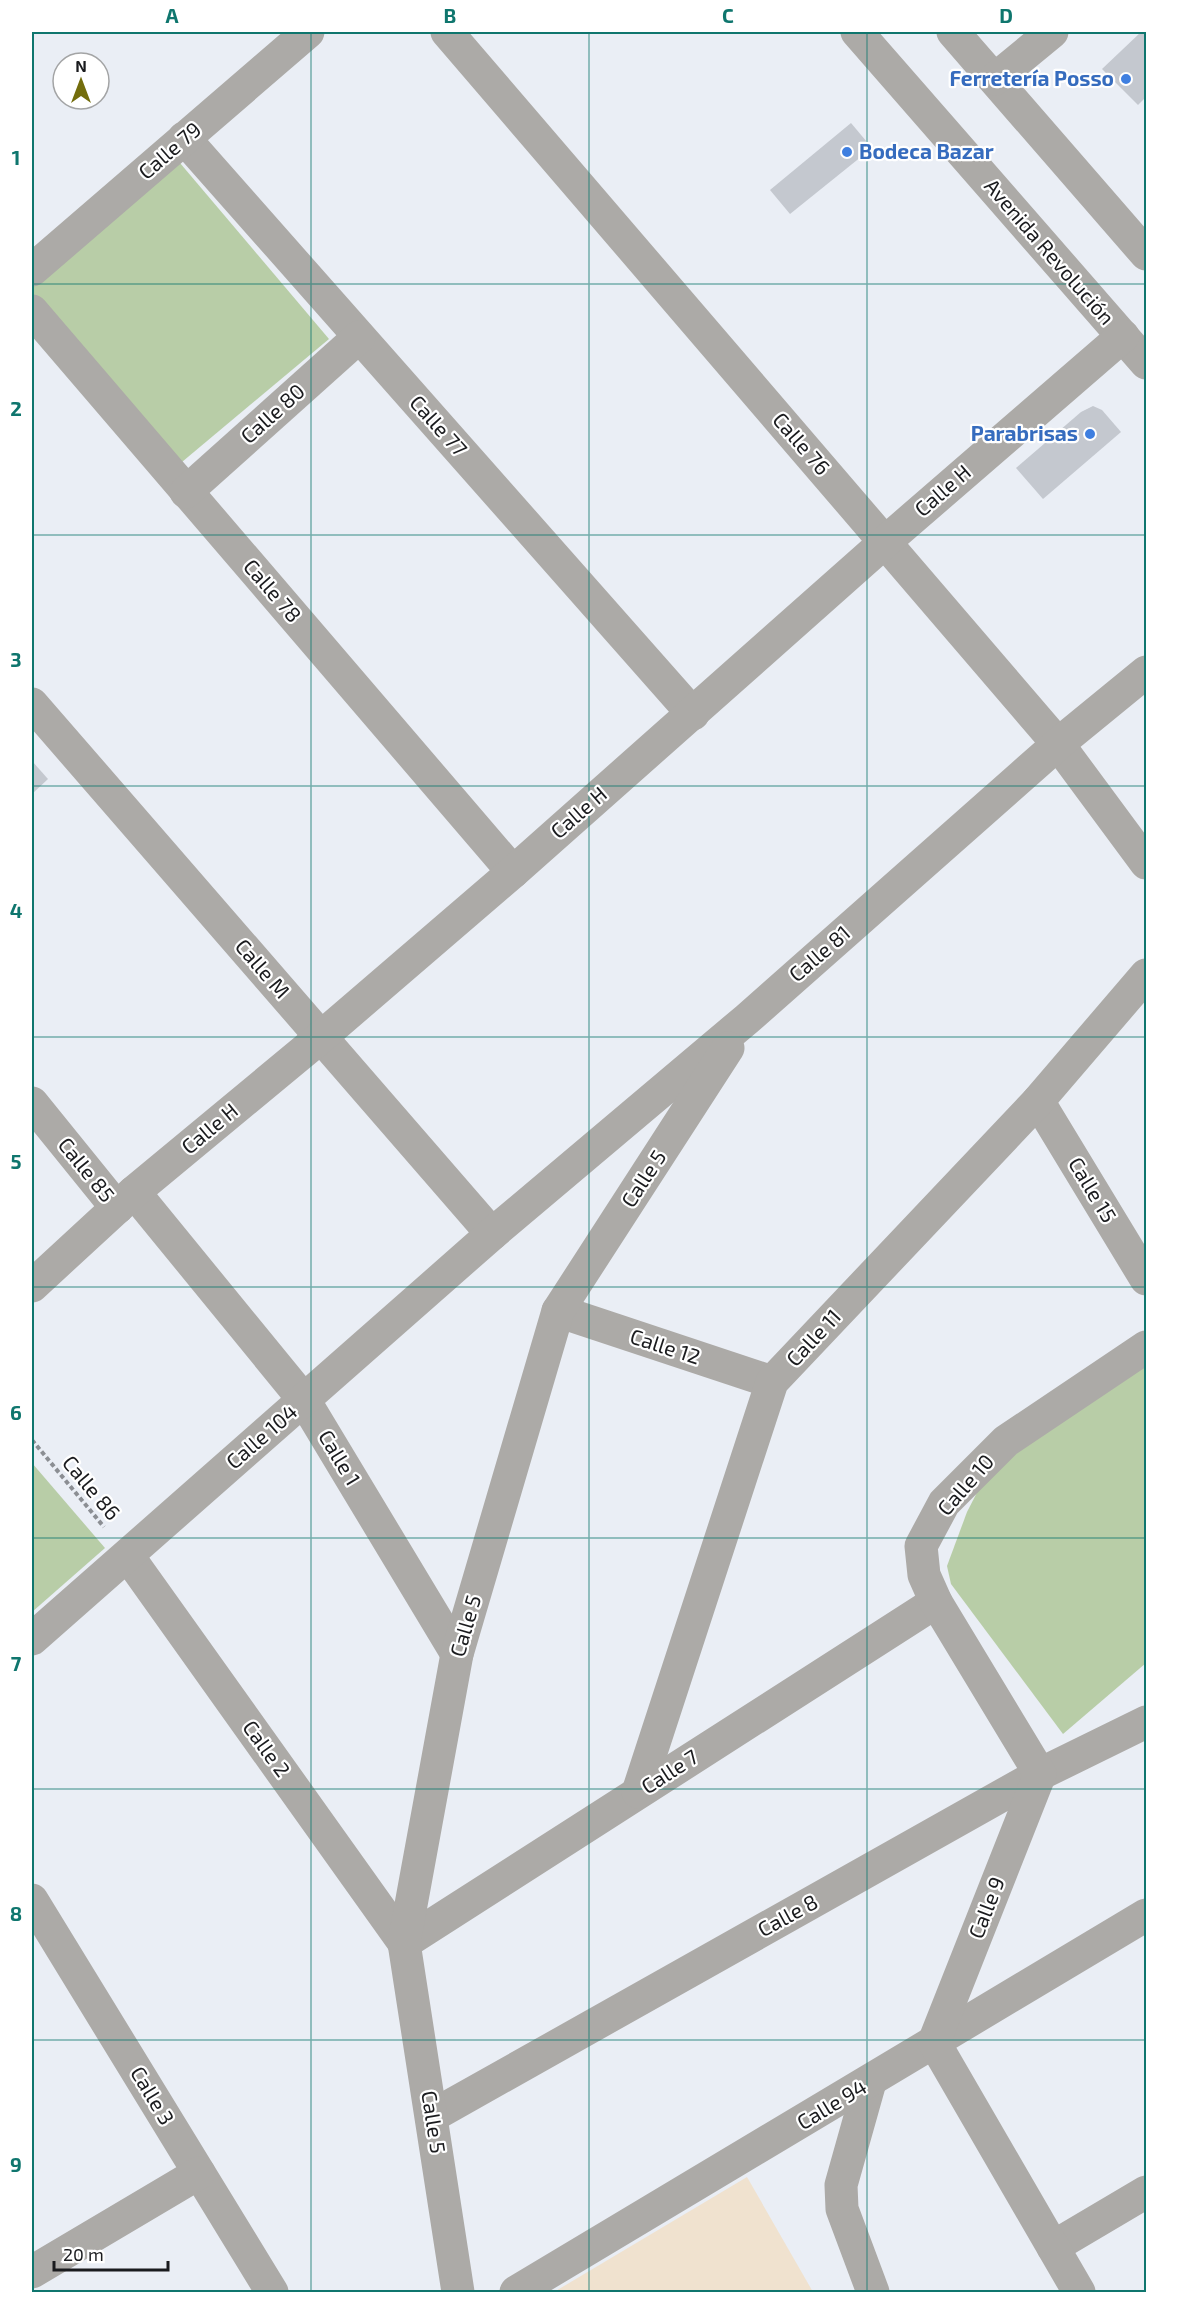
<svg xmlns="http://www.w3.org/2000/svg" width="1178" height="2324" viewBox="0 0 1178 2324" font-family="'Exo 2',sans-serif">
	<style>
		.education { fill: #f0e2cf }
		.green { fill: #b8cda7 }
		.building { fill: #c4c8cf }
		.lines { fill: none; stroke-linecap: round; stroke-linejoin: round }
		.path { stroke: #8b8e93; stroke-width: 4; stroke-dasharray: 4.5 3; stroke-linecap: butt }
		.minor { stroke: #acaaa7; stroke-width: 33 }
		.grid { fill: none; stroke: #0f766e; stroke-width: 1.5; stroke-opacity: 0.55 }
		.shop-dot { fill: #3f7fe0; stroke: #fff; stroke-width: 2 }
		.labels { text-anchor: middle; stroke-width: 4.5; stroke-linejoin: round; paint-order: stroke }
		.shop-label { font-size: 21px; font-weight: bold; fill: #366cbe; stroke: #fff; text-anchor: end }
		.street-label { font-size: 21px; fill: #1a1b1e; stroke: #fff }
		.neatline { fill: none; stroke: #0f766e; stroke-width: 2 }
		.grid-label { font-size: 20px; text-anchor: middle; font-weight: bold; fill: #0f766e }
	</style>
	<rect width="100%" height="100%" fill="#eaeef5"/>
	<polygon class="education" points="747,2177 813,2292 554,2292"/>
	<g class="green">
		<polygon points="180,163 329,339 176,467 32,296 32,287"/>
		<polygon points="1146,1342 1146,1663 1063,1734 951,1584 947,1566 967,1512 986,1475"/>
		<polygon points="32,1463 105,1548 32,1612"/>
	</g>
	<g class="building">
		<polygon points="1141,32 1146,32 1146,97 1138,105 1102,69"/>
		<polygon points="851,123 872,148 790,214 770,190"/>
		<polygon points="1093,406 1102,410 1121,432 1043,499 1016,468 1081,412"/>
		<polygon points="32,761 48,779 32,794"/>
	</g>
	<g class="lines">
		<polyline class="path" points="32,1440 104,1527"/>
		<g class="minor">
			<polyline points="447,32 1058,744 1146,863"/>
			<polyline points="857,32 1146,363"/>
			<polyline points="953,32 1146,254"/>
			<polyline points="995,79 1052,32"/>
			<polyline points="184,138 693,714"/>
			<polyline points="32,270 308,32"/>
			<polyline points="32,311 513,872"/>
			<polyline points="186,492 359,337"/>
			<polyline points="32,704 492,1234"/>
			<polyline points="1038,1101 1146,1279"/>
			<polyline points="32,1103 117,1208"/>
			<polyline points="134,1192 304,1400 457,1654"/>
			<polyline points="32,1286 134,1192 321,1037 513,872 885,542 1123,336"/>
			<polyline points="558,1311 772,1382"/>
			<polyline points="128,1556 404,1943 936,1602"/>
			<polyline points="32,1639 492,1234 747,1019 1058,744 1146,672"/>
			<polyline points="638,1792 772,1382 1038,1101 1146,975"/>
			<polyline points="32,1900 272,2292"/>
			<polyline points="870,2082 841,2185 842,2209 873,2292"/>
			<polyline points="432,2116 1040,1774 1146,1722"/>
			<polyline points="1053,2247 1146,2192"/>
			<polyline points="32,2272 199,2173"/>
			<polyline points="458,2292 404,1943 457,1654 558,1311 728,1048"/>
			<polyline points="516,2292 1146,1915"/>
			<polyline points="1079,2292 934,2042 1040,1774 936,1602 924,1575 921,1546 944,1503 1006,1441 1146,1347"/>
		</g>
	</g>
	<path class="grid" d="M311,32v2260M589,32v2260M867,32v2260M32,284h1114M32,535h1114M32,786h1114M32,1037h1114M32,1287h1114M32,1538h1114M32,1789h1114M32,2040h1114"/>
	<g class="shop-dot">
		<circle cx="1126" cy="79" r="6"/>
		<circle cx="847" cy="152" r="6"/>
		<circle cx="1090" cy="434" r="6"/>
	</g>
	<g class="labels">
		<g class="shop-label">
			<text x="1114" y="86">Ferretería Posso</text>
			<text x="859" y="159" text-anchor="start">Bodeca Bazar</text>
			<text x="1078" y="441">Parabrisas</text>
		</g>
		<g class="street-label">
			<text transform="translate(170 151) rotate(-41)" y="7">Calle 79</text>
			<text transform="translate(1049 252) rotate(49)" y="7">Avenida Revolución</text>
			<text transform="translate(273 414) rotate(-42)" y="7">Calle 80</text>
			<text transform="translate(438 426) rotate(48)" y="7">Calle 77</text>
			<text transform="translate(801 444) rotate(49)" y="7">Calle 76</text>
			<text transform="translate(943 491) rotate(-41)" y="7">Calle H</text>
			<text transform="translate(272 591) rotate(49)" y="7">Calle 78</text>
			<text transform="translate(579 813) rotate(-41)" y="7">Calle H</text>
			<text transform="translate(820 954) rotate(-41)" y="7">Calle 81</text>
			<text transform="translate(262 969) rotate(49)" y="7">Calle M</text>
			<text transform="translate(210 1129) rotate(-40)" y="7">Calle H</text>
			<text transform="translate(86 1170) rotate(51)" y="7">Calle 85</text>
			<text transform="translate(644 1179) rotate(-57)" y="7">Calle 5</text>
			<text transform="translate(1092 1190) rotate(59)" y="7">Calle 15</text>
			<text transform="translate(814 1338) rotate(-47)" y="7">Calle 11</text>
			<text transform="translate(665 1347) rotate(18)" y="7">Calle 12</text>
			<text transform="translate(262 1437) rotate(-41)" y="7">Calle 104</text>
			<text transform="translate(339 1458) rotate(59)" y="7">Calle 1</text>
			<text transform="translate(966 1485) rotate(-49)" y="7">Calle 10</text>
			<text transform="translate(91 1488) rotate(50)" y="7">Calle 86</text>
			<text transform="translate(466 1626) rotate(-74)" y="7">Calle 5</text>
			<text transform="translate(266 1749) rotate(54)" y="7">Calle 2</text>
			<text transform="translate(670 1772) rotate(-33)" y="7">Calle 7</text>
			<text transform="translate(987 1908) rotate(-69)" y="7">Calle 9</text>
			<text transform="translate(788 1916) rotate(-29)" y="7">Calle 8</text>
			<text transform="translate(152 2096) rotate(59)" y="7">Calle 3</text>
			<text transform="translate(832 2105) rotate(-31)" y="7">Calle 94</text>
			<text transform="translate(433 2122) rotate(81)" y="7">Calle 5</text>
		</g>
	</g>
	<rect width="1178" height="2324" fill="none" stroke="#ffffff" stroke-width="66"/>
	<g transform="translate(81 81)"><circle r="28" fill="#ffffff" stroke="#a3a4a5" stroke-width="1.5"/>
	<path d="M0-4.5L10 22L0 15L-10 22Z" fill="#736d0c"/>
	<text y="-9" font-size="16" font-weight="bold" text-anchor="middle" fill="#1a1b1e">N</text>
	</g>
	<path d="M54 2261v9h114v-9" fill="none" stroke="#1a1b1e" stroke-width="3"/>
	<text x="63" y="2261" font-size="18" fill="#1a1b1e" stroke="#ffffff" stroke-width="4.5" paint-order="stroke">20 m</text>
	<rect x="33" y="33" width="1112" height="2258" class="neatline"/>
	<g class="grid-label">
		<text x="172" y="23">A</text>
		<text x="450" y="23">B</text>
		<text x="728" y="23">C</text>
		<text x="1006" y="23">D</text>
		<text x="16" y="165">1</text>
		<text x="16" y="416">2</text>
		<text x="16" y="667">3</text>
		<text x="16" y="918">4</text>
		<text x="16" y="1169">5</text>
		<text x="16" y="1420">6</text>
		<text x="16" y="1671">7</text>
		<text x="16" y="1921">8</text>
		<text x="16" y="2172">9</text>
	</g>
</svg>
